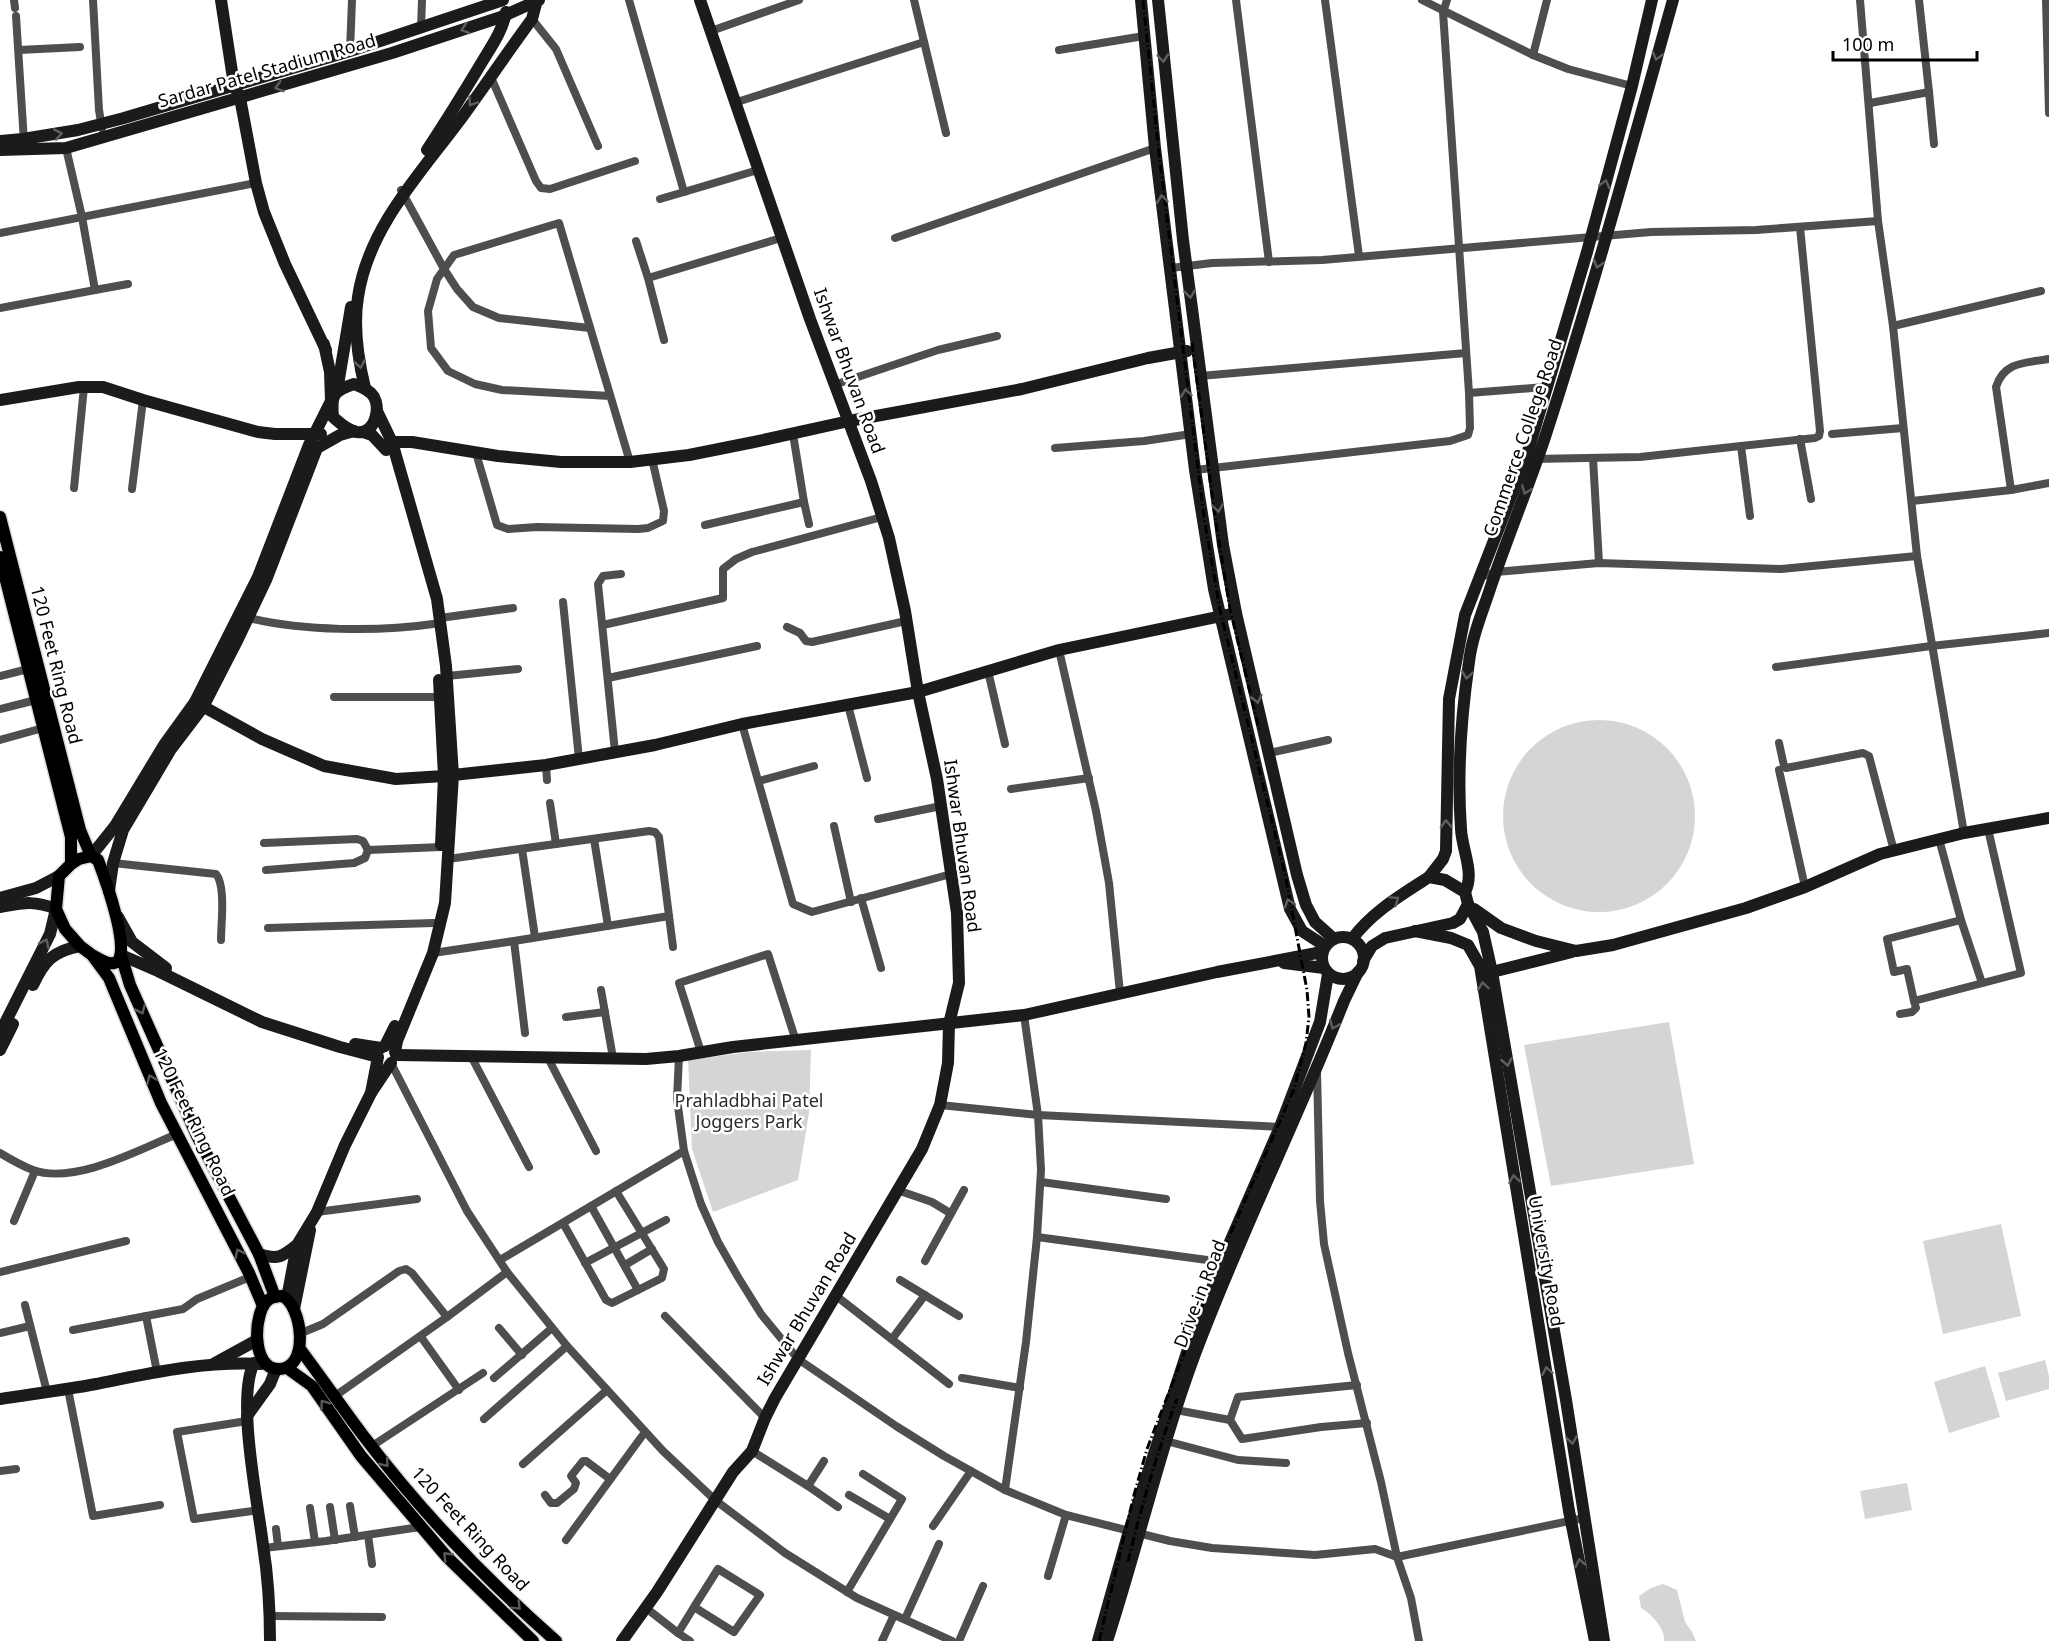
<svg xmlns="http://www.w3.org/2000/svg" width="2049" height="1641" viewBox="0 0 2049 1641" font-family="'Noto Sans',sans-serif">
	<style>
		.green { fill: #d5d5d5 }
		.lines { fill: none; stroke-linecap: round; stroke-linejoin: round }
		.primary-casing { stroke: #dbdbdb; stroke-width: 15 }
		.street { stroke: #4e4e4e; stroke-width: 8 }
		.secondary { stroke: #1b1b1b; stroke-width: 12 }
		.primary { stroke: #000; stroke-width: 12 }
		.rail { stroke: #000; stroke-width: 3; stroke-dasharray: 9 3 1.5 3; stroke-linecap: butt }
		.oneway { stroke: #5f5f5f }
		.oneway2 { stroke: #595959 }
		.labels { text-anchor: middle; stroke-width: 5; stroke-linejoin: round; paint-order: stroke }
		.street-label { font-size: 18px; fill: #000; stroke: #fff }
		.park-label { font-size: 18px; fill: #2c2c2c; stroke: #fff }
	</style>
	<rect width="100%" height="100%" fill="#fff"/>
	<g class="green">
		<circle cx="1599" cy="816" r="96"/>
		<polygon points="1669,1022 1694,1164 1551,1186 1524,1045"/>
		<polygon points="811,1050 809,1113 798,1180 713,1212 692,1149 688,1060 749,1052"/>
		<polygon points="2001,1224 2021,1316 1943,1334 1923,1241"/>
		<polygon points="2045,1360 2049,1376 2049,1389 2006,1401 1998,1373"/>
		<polygon points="1985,1366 2000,1417 1949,1433 1934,1382"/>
		<polygon points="1907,1483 1912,1510 1865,1519 1860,1491"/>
		<path d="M1663,1584l14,6 8,32 7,10 4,9h-32c2,-11 -13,-28 -23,-33l-2,-12 12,-8z"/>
	</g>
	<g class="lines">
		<defs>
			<g id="primary">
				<polyline points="0,517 80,830 91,856"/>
				<polyline points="0,557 71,837 71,864"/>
				<path d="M92,955c6,3 15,10 22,8 21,-4 -11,-90 -16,-103l-7,-4 -12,3 -8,5 -12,12 -3,33 9,20 15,17 12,9 17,23 52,125 88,170 14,33"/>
				<polyline points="121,955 130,985 179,1095 197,1136 259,1254 275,1297"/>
				<path d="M282,1296c20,8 29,74 -4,73 -27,0 -25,-57 -10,-69 4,-3 9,-4 14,-4z"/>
				<path d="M300,1349c21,28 41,57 62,85 57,75 123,145 194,207"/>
				<polyline points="287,1368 312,1386 361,1456 447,1557 533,1641"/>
			</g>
		</defs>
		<use href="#primary" class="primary-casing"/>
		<g class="street">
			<polyline points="14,0 15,8"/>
			<polyline points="93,0 99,110 102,128"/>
			<polyline points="629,0 684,192 758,170"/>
			<polyline points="914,0 946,133"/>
			<polyline points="1236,0 1269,262"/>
			<polyline points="1325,0 1359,256"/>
			<polyline points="1422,0 1533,55 1568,69 1632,86"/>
			<polyline points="1860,0 1878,221 1893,326 1917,556 1964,833"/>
			<polyline points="2046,0 2049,113"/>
			<polyline points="16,16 24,142"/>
			<polyline points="532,19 556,49 598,146"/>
			<polyline points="421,28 422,0"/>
			<polyline points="711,31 799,0"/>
			<polyline points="19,50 80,47"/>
			<polyline points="1059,50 1144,36"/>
			<polyline points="350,51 352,0"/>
			<polyline points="1533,55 1547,0"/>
			<polyline points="490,75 536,181 541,188 550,189 635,161"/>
			<polyline points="1929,92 1934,144"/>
			<polyline points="734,103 924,42"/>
			<polyline points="1870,103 1929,92 1919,0"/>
			<polyline points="401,190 444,269 457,289 473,307 499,318 590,328"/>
			<polyline points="660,199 684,192"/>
			<polyline points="0,233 256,183"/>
			<polyline points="895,238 1155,148"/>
			<polyline points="636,241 648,278"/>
			<polyline points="1171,268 1212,263 1322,260 1651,232 1756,230 1878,221"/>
			<polyline points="95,290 128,284"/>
			<polyline points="0,308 95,290 82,217 66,148"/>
			<polyline points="1893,326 2041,291"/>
			<polyline points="664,340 648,278 781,238"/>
			<polyline points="1200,376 1466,353"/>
			<polyline points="834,385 938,350 997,336"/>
			<polyline points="1469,393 1545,387"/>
			<polyline points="610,396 502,390 475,384 448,371 431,348 428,311 437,279 454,255 559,223 630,462"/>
			<polyline points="1832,434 1903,428"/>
			<polyline points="1800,439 1811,499"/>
			<polyline points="1741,446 1750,516"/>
			<polyline points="1055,448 1144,441 1191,434"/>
			<polyline points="476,453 497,525 508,529 537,527 638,529 648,528 663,521 664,511 652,459"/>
			<polyline points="1593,458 1599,563"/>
			<polyline points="1533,459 1640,457 1815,438 1819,436 1820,431 1800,227"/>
			<polyline points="1195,470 1450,441 1468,435 1470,428 1469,393 1443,12 1447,0"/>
			<polyline points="74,488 84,387"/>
			<polyline points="132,489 143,400"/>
			<path d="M2011,490l-15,-103c8,-26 30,-24 53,-28"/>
			<polyline points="1912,501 2011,490 2049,483"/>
			<polyline points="804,502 809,524"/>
			<polyline points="705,525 804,502 793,434"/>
			<polyline points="1478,578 1496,572 1599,563 1781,569 1917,556"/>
			<polyline points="563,602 579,759"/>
			<path d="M249,618c52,13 130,14 184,6"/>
			<polyline points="440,618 513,608"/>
			<polyline points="603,625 723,598 723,569 736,559 752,552 882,517"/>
			<polyline points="787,627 800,633 806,641 812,642 906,621"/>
			<polyline points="1059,650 1096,811 1109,883 1120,993"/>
			<polyline points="1776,667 1931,646 2049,633"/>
			<polyline points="988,671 1005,744"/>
			<polyline points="0,676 28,669"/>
			<polyline points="447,676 518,669"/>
			<polyline points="608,678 757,646"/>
			<polyline points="334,697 440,697"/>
			<polyline points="848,705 867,778"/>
			<polyline points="0,709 36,700"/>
			<polyline points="742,724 793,904 812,912 951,874"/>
			<polyline points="0,740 43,728"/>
			<polyline points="1779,743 1784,766 1786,768 1863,753 1869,756 1894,851"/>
			<polyline points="615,752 598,584 603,576 621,574"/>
			<polyline points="1269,753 1328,740"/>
			<polyline points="546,765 547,780"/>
			<polyline points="1779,770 1805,887"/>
			<polyline points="759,781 814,766"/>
			<polyline points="1011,789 1089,778"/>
			<polyline points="550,803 556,844"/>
			<polyline points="878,819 941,806"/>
			<polyline points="834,826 851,902"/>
			<polyline points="594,839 608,926"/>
			<polyline points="1939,839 1961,920 1887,939 1894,972 1907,969 1914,1001 2021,973 1988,829"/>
			<polyline points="264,843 357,839 363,841 368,850"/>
			<polyline points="522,849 535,937"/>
			<polyline points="368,850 441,847"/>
			<polyline points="448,859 649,831 655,832 659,837 669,916 514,941"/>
			<path d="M113,863l103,11c10,12 5,50 5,66"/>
			<polyline points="266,870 354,863 365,858 368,850"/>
			<polyline points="861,898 881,968"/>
			<polyline points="669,916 673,947"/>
			<polyline points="1961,920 1982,983"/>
			<polyline points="268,928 434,923"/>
			<polyline points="433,953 514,941 525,1033"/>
			<polyline points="601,990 613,1058"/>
			<polyline points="1900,1014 1912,1012 1916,1008 1914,1001"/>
			<polyline points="566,1017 605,1012"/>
			<polyline points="701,1052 679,983 768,954 796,1041"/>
			<polyline points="471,1056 529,1167"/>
			<polyline points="547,1056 596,1151"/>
			<polyline points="679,1056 677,1099 684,1151 701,1204 718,1242 738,1277 761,1314 798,1359 896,1426 944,1456 1005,1490 1066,1515 1170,1541 1212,1548 1315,1555 1375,1549 1397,1557 1584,1518"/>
			<polyline points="391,1063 467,1211 507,1272 567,1346 663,1451 715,1500 785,1553 857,1598 952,1641"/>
			<polyline points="1317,1071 1320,1201 1324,1244 1348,1353 1381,1482 1397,1557 1411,1598 1419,1641"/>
			<polyline points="940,1105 1038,1115 1280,1127"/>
			<path d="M0,1153c10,6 22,13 33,17 41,15 106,-20 144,-36"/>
			<polyline points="1041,1182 1166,1199"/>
			<polyline points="897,1190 932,1202 950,1213"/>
			<polyline points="591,1206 638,1290"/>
			<polyline points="317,1212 417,1199"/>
			<polyline points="14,1221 35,1171"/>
			<polyline points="563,1223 606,1300 612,1303 662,1278 664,1269 616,1191"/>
			<polyline points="1037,1237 1222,1262"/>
			<polyline points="500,1260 684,1151"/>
			<polyline points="925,1261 964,1190"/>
			<polyline points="585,1263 666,1220"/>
			<polyline points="625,1265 652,1249"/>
			<polyline points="0,1272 126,1241"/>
			<polyline points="900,1280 959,1316"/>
			<polyline points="835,1295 949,1384"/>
			<polyline points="25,1305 47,1392"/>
			<polyline points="146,1316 157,1372"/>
			<polyline points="665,1316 765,1418"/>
			<polyline points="447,1317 507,1272"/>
			<polyline points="499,1328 522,1355"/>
			<polyline points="73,1330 183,1309 197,1299 250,1277"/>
			<polyline points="0,1333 30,1326"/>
			<polyline points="299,1334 323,1324 399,1271 406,1269 412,1273 447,1317 335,1396"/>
			<polyline points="421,1337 459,1390"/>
			<polyline points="892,1339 925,1295"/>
			<polyline points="494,1378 552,1328"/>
			<polyline points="962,1378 1020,1388"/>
			<polyline points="68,1389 93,1516 160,1505"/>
			<polyline points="1176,1410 1230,1420 1238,1397 1357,1385"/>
			<polyline points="484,1419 567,1346"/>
			<polyline points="1230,1420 1242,1439 1321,1427 1367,1423"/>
			<polyline points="247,1421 177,1432 194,1519 259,1510"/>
			<polyline points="1166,1441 1238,1460 1286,1463"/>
			<polyline points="372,1446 483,1373"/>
			<polyline points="752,1451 808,1486 838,1507"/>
			<polyline points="523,1464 607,1390"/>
			<polyline points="0,1471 16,1469"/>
			<polyline points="808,1486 824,1461"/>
			<polyline points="1005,1490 1026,1342 1037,1237 1041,1170 1038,1115 1024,1015"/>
			<polyline points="545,1495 551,1503 557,1503 574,1489 576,1483 571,1476 583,1461 586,1461 610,1479"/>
			<polyline points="849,1495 890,1519"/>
			<polyline points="350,1506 355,1537"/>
			<polyline points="330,1507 335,1540"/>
			<polyline points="310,1508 315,1542"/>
			<polyline points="933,1526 971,1471"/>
			<polyline points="276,1529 278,1546"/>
			<polyline points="368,1535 372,1564"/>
			<polyline points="566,1540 645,1432"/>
			<polyline points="264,1548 326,1541 420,1527"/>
			<polyline points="1048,1576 1066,1515"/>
			<polyline points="847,1592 902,1499 863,1474"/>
			<polyline points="646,1608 678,1633 694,1607 734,1632 760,1595 718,1569 694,1607"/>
			<polyline points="270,1616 382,1617"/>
			<polyline points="905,1619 939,1544"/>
			<polyline points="678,1633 690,1641"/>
			<polyline points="882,1641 894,1615"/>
			<polyline points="959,1641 983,1586"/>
		</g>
		<g class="secondary">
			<polyline points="221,0 234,85 240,98 256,183 264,212 285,264 326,350"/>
			<polyline points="1141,0 1155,148 1195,470 1214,589 1290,909 1302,931 1325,946"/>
			<polyline points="1158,0 1183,240 1223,545 1236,613 1297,875 1306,905 1315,922 1334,939"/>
			<polyline points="0,141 23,139 78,130 124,118 350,51 503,0"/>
			<polyline points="0,150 66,148 392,53 501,17 539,0"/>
			<path d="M427,150c19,-29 37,-58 55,-88 9,-15 21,-32 24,-50"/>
			<path d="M354,384c7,3 15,5 20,13 6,11 2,32 -12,35 -11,2 -22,-9 -29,-15 -2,-22 0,-26 21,-33z"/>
			<path d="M365,388c-7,-29 -12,-61 -7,-91 10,-69 62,-123 102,-177 24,-33 47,-67 72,-101l5,-19"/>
			<polyline points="337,391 351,307"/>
			<polyline points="0,400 79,387 103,387 143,400 258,432 275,434 321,434"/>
			<polyline points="377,411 392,442 437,599 446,666 453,775 445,903 433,953 397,1041 395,1052"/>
			<polyline points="363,432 372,435 386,450"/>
			<polyline points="384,446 392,442 412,442 498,456 561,462 630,462 689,455 754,442 849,421 1022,389 1148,358 1187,351"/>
			<polyline points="439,680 444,776 441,845"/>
			<polyline points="195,702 262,739 324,766 396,779 444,776 546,765 655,745 742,724 918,692 1059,650 1236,613"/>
			<polyline points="91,856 115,826 164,745 195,702 258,577 309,445 331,401 330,372 324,344"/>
			<polyline points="1429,877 1443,859 1446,851 1449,699 1465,615 1526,458 1587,252 1632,86 1652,0"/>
			<polyline points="109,891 113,863 123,830 171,749 203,707 238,639 266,580 317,448 340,435 354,431"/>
			<path d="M1465,892c10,-19 -3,-42 -4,-63 -4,-55 0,-112 8,-167 3,-26 14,-51 22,-76 17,-50 37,-98 54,-149 47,-144 87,-291 128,-437"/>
			<polyline points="0,898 36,888 59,876"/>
			<polyline points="1468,904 1483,932 1492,972 1566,1400 1604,1641"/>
			<path d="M0,907c23,-4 34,-7 56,2l-6,25 -50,99"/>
			<polyline points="1474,909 1501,928 1536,941 1576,951 1613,945 1746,908 1805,887 1880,854 1964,833 2049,818"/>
			<polyline points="118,917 132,942 166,968"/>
			<polyline points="1415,931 1451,938 1468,945 1480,966 1569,1511 1595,1641"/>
			<circle cx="1343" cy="958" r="21"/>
			<path d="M1352,939c20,-27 49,-44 77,-62l16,3 20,12 3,12 -8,15 -7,4 -68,15 -13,8 -9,15"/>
			<polyline points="121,955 158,971 262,1022 340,1047 378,1057 371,1093"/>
			<polyline points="1284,963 1324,968"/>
			<polyline points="1492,972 1572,952"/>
			<path d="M33,985c11,-24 20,-34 47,-39"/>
			<polyline points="355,1044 381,1048"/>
			<polyline points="385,1046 395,1026"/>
			<polyline points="0,1050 13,1024"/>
			<polyline points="396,1055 646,1059 679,1056 733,1047 1024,1015 1217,972 1322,952"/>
			<path d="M259,1254c19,6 23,3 38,-9"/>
			<polyline points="287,1298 297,1245 317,1212 345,1145 371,1093 391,1063"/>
			<polyline points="294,1309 310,1230"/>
			<polyline points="215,1363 257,1340"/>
			<path d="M254,1363c-18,35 4,140 9,182 5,31 7,64 7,96"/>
			<path d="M0,1399c32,-5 64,-9 96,-15 55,-11 108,-23 165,-20"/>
			<polyline points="247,1416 270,1384 276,1369"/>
			<polyline points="622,1641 657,1592 733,1472 752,1451 765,1418 775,1398 922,1149 940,1105 948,1063 949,1024 959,983 957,913 937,779 918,692 905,611 889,538 871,481 810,319 700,0"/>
			<polyline points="1098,1641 1129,1531 1187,1352 1230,1242 1280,1127 1320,1022 1328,974"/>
			<path d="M1107,1641c31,-95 53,-193 88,-287 45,-120 102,-234 149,-353l14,-29"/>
		</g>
		<use href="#primary" class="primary"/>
		<g class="rail">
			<polyline points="1192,343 1215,517 1230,609 1259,729"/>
			<path d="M1128,1562c13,-55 29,-109 49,-163"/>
			<polyline points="1099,1641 1134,1495 1147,1449 1229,1237 1294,1089 1306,1043 1309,1017 1307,990 1285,874 1220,610 1204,517 1159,154 1143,0"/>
		</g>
	</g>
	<defs><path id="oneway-chevron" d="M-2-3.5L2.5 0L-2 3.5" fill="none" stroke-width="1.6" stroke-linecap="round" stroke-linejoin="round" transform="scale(1.5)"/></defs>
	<g class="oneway">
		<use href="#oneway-chevron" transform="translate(465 29) rotate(162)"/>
		<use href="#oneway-chevron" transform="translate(1657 56) rotate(106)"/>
		<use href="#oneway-chevron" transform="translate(1163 58) rotate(85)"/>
		<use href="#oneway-chevron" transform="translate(279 87) rotate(164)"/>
		<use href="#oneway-chevron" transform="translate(472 102) rotate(124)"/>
		<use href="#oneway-chevron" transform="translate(58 134) rotate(-10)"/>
		<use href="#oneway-chevron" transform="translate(1605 184) rotate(-75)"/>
		<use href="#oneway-chevron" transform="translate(1162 199) rotate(-97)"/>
		<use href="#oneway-chevron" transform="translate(1598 264) rotate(107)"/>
		<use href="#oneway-chevron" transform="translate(1190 294) rotate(83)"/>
		<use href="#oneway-chevron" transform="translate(360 364) rotate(80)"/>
		<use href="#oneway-chevron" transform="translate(1186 393) rotate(-97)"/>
		<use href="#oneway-chevron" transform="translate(1526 490) rotate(110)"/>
		<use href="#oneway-chevron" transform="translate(1218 508) rotate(82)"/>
		<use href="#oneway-chevron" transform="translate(1467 675) rotate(98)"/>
		<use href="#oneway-chevron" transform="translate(1257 699) rotate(77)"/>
		<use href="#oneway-chevron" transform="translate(1446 824) rotate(-92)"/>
		<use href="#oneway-chevron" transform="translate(1395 900) rotate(-35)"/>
		<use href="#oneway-chevron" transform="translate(1289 903) rotate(-108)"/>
		<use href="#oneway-chevron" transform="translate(45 943) rotate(-64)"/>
		<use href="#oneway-chevron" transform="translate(1483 986) rotate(-98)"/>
		<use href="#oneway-chevron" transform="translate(1334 1025) rotate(113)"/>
		<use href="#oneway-chevron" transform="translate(1507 1062) rotate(80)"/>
		<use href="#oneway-chevron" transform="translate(1514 1179) rotate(-99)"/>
		<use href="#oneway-chevron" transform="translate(1547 1371) rotate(-100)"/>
		<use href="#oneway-chevron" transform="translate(1572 1440) rotate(81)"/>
		<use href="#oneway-chevron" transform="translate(1580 1563) rotate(-102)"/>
	</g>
	<g class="oneway2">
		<use href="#oneway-chevron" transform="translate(141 1010) rotate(66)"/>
		<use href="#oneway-chevron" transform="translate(151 1079) rotate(-113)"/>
		<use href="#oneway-chevron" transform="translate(239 1253) rotate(-117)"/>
		<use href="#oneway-chevron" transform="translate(324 1404) rotate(-125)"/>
		<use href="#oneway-chevron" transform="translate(385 1463) rotate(51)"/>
		<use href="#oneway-chevron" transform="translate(447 1556) rotate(-134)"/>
		<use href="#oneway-chevron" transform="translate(517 1606) rotate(45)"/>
	</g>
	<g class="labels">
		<g class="street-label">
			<text transform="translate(267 71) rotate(-16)" y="6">Sardar Patel Stadium Road</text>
			<text transform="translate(849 371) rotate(70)" y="6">Ishwar Bhuvan Road</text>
			<text transform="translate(1523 438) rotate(-71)" y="6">Commerce College Road</text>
			<text transform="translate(56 665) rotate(76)" y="6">120 Feet Ring Road</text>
			<text transform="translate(962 846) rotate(82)" y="6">Ishwar Bhuvan Road</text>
			<text transform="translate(194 1122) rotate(64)" y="6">120 Feet Ring Road</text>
			<text transform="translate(1546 1261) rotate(80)" y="6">University Road</text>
			<text transform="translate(1200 1294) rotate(-69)" y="6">Drive-in Road</text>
			<text transform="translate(807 1309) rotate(-59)" y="6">Ishwar Bhuvan Road</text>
			<text transform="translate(470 1529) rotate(47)" y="6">120 Feet Ring Road</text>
		</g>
		<g class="park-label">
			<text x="749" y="1107">Prahladbhai Patel<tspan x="749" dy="21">Joggers Park</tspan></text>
		</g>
	</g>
	<path d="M1833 51v9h144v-9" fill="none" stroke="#000000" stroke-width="3"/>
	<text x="1842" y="51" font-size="18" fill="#000000" stroke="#ffffff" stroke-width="4.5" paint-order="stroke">100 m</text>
</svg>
